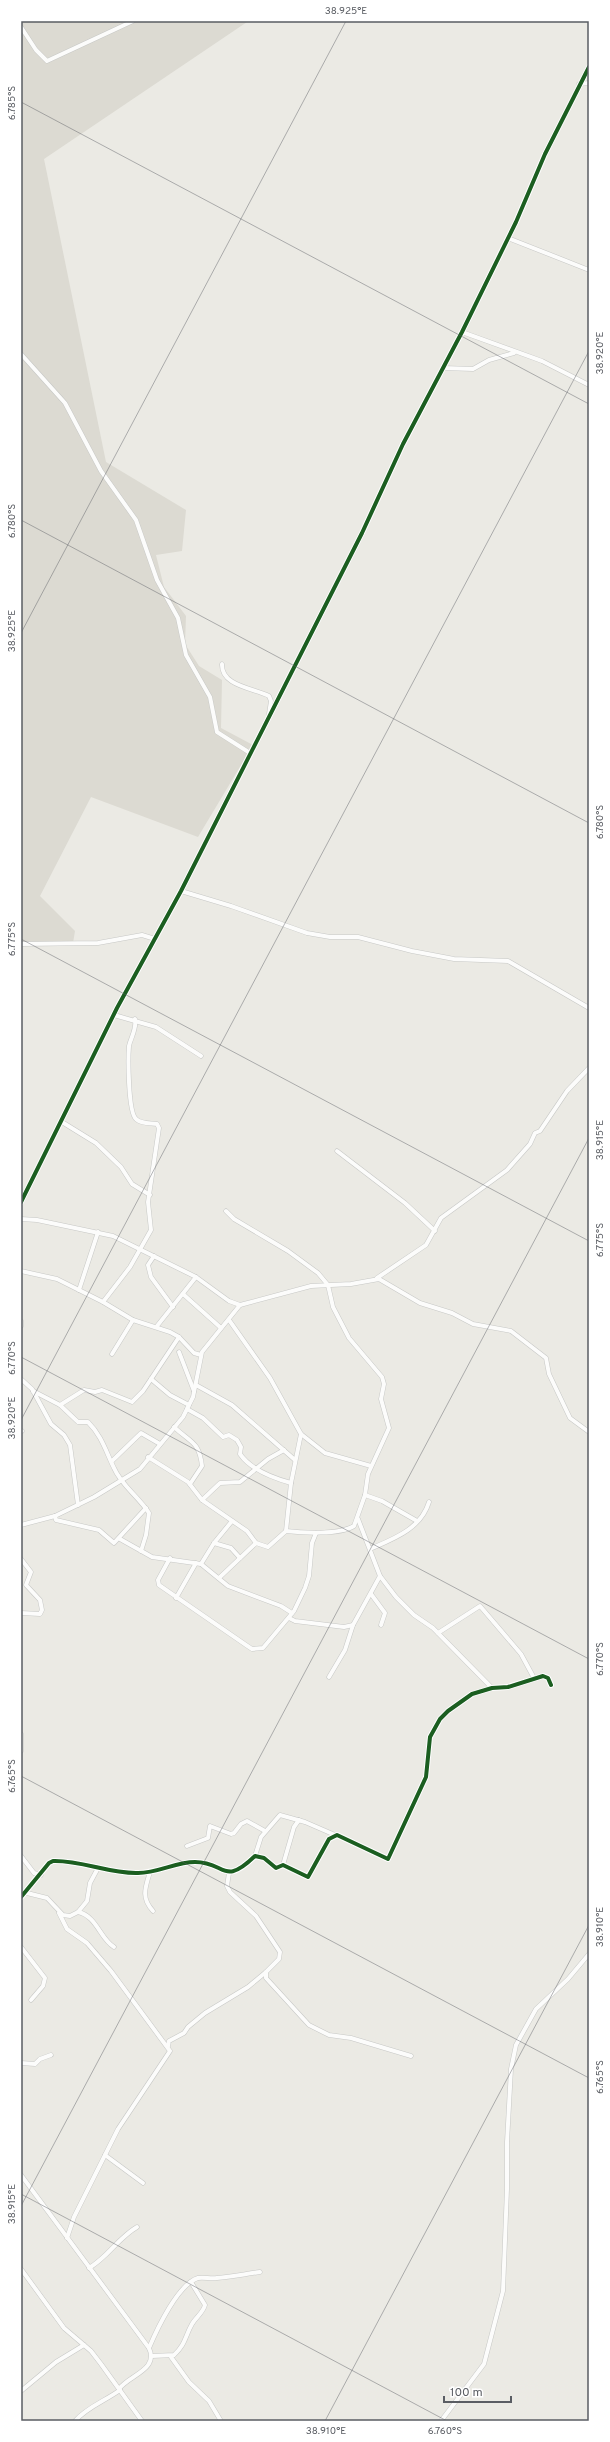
<svg xmlns="http://www.w3.org/2000/svg" width="610" height="2442" viewBox="0 0 610 2442" font-family="Overpass,sans-serif">
	<style>
		.education { fill: #dcdad2 }
		.lines { fill: none; stroke-linecap: round; stroke-linejoin: round }
		.minor-casing { stroke: #c7c8c6; stroke-width: 5 }
		.minor { stroke: #fcfcfb; stroke-width: 4 }
		.cycleway-casing { stroke: #fff; stroke-width: 6 }
		.cycleway { stroke: #1b5e20; stroke-width: 4 }
		.ticks { fill: none; stroke: #5a5d63; stroke-width: 1; stroke-opacity: 0.45 }
		.neatline { fill: none; stroke: #5a5d63; stroke-width: 1.5 }
		.ticks-label { font-size: 10px; text-anchor: middle; fill: #5a5d63 }
	</style>
	<rect width="100%" height="100%" fill="#ebeae4"/>
	<polygon class="education" points="21,21 247,22 44,159 106,462 186,510 182,551 156,555 164,587 186,616 185,644 199,666 222,680 221,728 253,745 198,837 91,797 40,896 75,931 73,943 21,944"/>
	<g class="lines">
		<defs>
			<g id="minor">
				<polyline points="21,27 36,50 47,61 133,21"/>
				<polyline points="579,84 589,83"/>
				<polyline points="508,238 589,270"/>
				<polyline points="462,332 542,361 589,385"/>
				<polyline points="21,354 65,403 101,471 136,520 157,580 178,618 186,655 210,697 217,732 250,753"/>
				<polyline points="443,368 473,369 489,360 514,353"/>
				<path d="M222,664c-1,22 31,24 47,32l2,5 -2,13"/>
				<polyline points="181,891 231,906 307,933 330,937 358,937 412,951 454,959 508,961 589,1008"/>
				<polyline points="21,944 98,943 142,935 155,939"/>
				<polyline points="114,1015 156,1027 201,1056"/>
				<polyline points="62,1122 96,1143 121,1167 132,1184 150,1195"/>
				<polyline points="337,1151 405,1203 435,1231"/>
				<polyline points="21,1202 117,1008 181,891 362,533 403,444 462,332 516,222 545,154 589,67"/>
				<polyline points="21,1219 37,1220 113,1236 196,1277 229,1301 240,1305 311,1286 351,1284 379,1279 420,1303 452,1313 473,1324 511,1331 546,1358 549,1374 570,1418 589,1432"/>
				<polyline points="154,1256 148,1265 151,1277 173,1307"/>
				<polyline points="21,1271 57,1279 103,1302 133,1320 170,1332 179,1337 194,1353 201,1355"/>
				<polyline points="377,1278 426,1245 441,1218 507,1170 530,1144 535,1133 540,1131 567,1091 589,1068"/>
				<polyline points="79,1290 98,1232"/>
				<polyline points="183,1294 221,1328"/>
				<path d="M103,1302l27,-35 21,-37 -3,-28 11,-74 -2,-4c-7,-1 -16,0 -21,-5 -8,-7 -8,-61 -7,-73 2,-9 8,-17 6,-27"/>
				<polyline points="229,1320 270,1378 301,1434 291,1483 286,1531"/>
				<polyline points="21,1321 21,1326"/>
				<polyline points="157,1326 196,1277"/>
				<polyline points="179,1352 194,1391"/>
				<polyline points="112,1354 133,1320"/>
				<polyline points="21,1379 32,1389 51,1424 64,1435 70,1445 78,1505"/>
				<polyline points="151,1379 170,1395 189,1405"/>
				<polyline points="196,1385 232,1405 295,1460"/>
				<path d="M33,1391l27,14 18,17h10c14,14 18,30 26,46 7,17 25,29 35,45l-3,22 -5,16"/>
				<polyline points="60,1405 84,1390 95,1392 102,1390 132,1402 143,1391 179,1337"/>
				<path d="M187,1409l16,9 20,19 6,-2 8,5 4,7 -1,7c11,16 33,24 51,29"/>
				<path d="M174,1427c17,16 25,14 28,39l-12,18"/>
				<polyline points="21,1431 22,1431"/>
				<polyline points="301,1434 325,1453 371,1466"/>
				<path d="M148,1457l40,25 14,18 45,31 9,12 12,4 18,-16c17,2 53,4 68,-5l11,-31 3,-21 21,-46 -8,-29 3,-15 -2,-7 -33,-39 -16,-31 -5,-22 -10,-12 -30,-22 -54,-32 -8,-8"/>
				<polyline points="112,1461 141,1433 160,1444"/>
				<polyline points="365,1495 382,1501 417,1521"/>
				<polyline points="202,1500 220,1483 240,1482 268,1459 284,1450"/>
				<polyline points="55,1516 56,1520 99,1530 114,1543 146,1508"/>
				<polyline points="358,1519 380,1576 396,1597 414,1615 433,1628 492,1688"/>
				<polyline points="21,1525 55,1516 94,1497 140,1469 183,1417 193,1397 202,1352 240,1305"/>
				<polyline points="120,1539 152,1557 201,1564 228,1586 281,1606 292,1613"/>
				<polyline points="214,1543 231,1548 240,1558"/>
				<path d="M370,1549c23,-10 51,-20 59,-47"/>
				<polyline points="170,1558 158,1580 159,1585 246,1645 252,1649 263,1648 294,1611 305,1588 309,1576 312,1543 316,1533"/>
				<polyline points="21,1559 31,1572 26,1585 40,1600 42,1610 40,1614 21,1613"/>
				<polyline points="201,1564 214,1543 232,1521"/>
				<polyline points="219,1578 256,1543"/>
				<polyline points="371,1594 385,1613 381,1625"/>
				<polyline points="176,1598 196,1563"/>
				<polyline points="289,1618 295,1621 344,1627 353,1625 380,1576"/>
				<polyline points="438,1633 480,1606 521,1654 534,1678"/>
				<polyline points="329,1677 345,1650 353,1625"/>
				<polyline points="21,1734 21,1751"/>
				<polyline points="187,1846 208,1838 210,1826 231,1834 234,1833 241,1824 247,1821 265,1831"/>
				<polyline points="21,1856 34,1873 41,1875"/>
				<polyline points="255,1856 261,1837 280,1815 305,1822 335,1835"/>
				<polyline points="283,1865 294,1827 299,1820"/>
				<path d="M150,1872c-5,16 -9,26 3,39"/>
				<polyline points="229,1873 227,1886 230,1892 256,1916 280,1952 279,1959 266,1972 266,1978 309,2025 329,2035 351,2038 411,2056"/>
				<path d="M27,1893l20,5 16,17 7,1 8,-4c19,4 22,27 36,35"/>
				<path d="M21,1897l28,-34 4,-2c28,-1 57,13 85,12 20,0 38,-11 57,-11 31,0 28,25 60,-6l9,2 12,10 7,-3 25,12 21,-38 8,-4 51,24 38,-82 4,-40 10,-18 8,-8 24,-17 20,-6 16,-1 35,-11 5,2 3,7"/>
				<polyline points="78,1912 87,1901 90,1883 98,1868"/>
				<polyline points="59,1913 67,1929 87,1943 111,1971 170,2051 118,2129 74,2217 67,2238"/>
				<polyline points="21,1947 45,1978 43,1986 31,2000"/>
				<polyline points="168,2046 169,2041 184,2033 188,2027 205,2013 248,1987 266,1972"/>
				<polyline points="21,2063 35,2064 40,2059 51,2055"/>
				<polyline points="105,2155 143,2183"/>
				<path d="M21,2175l128,173c10,22 -20,27 -30,41"/>
				<path d="M89,2268c19,-11 29,-30 48,-41"/>
				<polyline points="21,2269 64,2328 91,2351 101,2364 142,2421"/>
				<path d="M149,2348c8,-19 29,-64 49,-70 6,-1 13,1 19,0 14,-1 28,-4 43,-6"/>
				<path d="M152,2356l22,-1c12,-11 11,-19 18,-31 4,-7 11,-11 13,-19l-14,-23"/>
				<polyline points="171,2357 189,2382 209,2401 221,2421"/>
				<polyline points="21,2391 56,2362 84,2345"/>
				<path d="M75,2421c12,-14 30,-20 45,-31"/>
				<polyline points="441,2421 484,2364 503,2291 507,2189 507,2142 511,2069 516,2045 536,2009 568,1979 589,1954"/>
			</g>
		</defs>
		<use href="#minor" class="minor-casing"/>
		<use href="#minor" class="minor"/>
		<defs>
			<g id="cycleway">
				<polyline points="21,1202 117,1008 181,891 362,533 403,444 462,332 516,222 545,154 589,67"/>
				<path d="M21,1897l28,-34 4,-2c28,-1 57,13 85,12 20,0 38,-11 57,-11 31,0 28,25 60,-6l9,2 12,10 7,-3 25,12 21,-38 8,-4 51,24 38,-82 4,-40 10,-18 8,-8 24,-17 20,-6 16,-1 35,-11 5,2 3,7"/>
			</g>
		</defs>
		<use href="#cycleway" class="cycleway-casing"/>
		<use href="#cycleway" class="cycleway"/>
	</g>
	<path class="ticks" d="M21,102l568,302M21,520l568,303M21,633l325,-612M21,939l568,302M21,1357l568,302M21,1420l568,-1069M21,1776l568,302M21,2194l426,227M21,2206l568,-1068M325,2421l264,-496"/>
	<rect width="610" height="2442" fill="none" stroke="#ffffff" stroke-width="44"/>
	<path d="M444 2396v6h67v-6" fill="none" stroke="#5a5d63" stroke-width="2"/>
	<text x="450" y="2396" font-size="12" fill="#5a5d63" stroke="#ffffff" stroke-width="3" paint-order="stroke">100 m</text>
	<rect x="22" y="22" width="566" height="2398" class="neatline"/>
	<g class="ticks-label">
		<text x="346" y="14">38.925°E</text>
		<text transform="translate(11 103) rotate(-90)" y="4">6.785°S</text>
		<text transform="translate(599 353) rotate(-90)" y="4">38.920°E</text>
		<text transform="translate(11 521) rotate(-90)" y="4">6.780°S</text>
		<text transform="translate(11 631) rotate(-90)" y="4">38.925°E</text>
		<text transform="translate(599 822) rotate(-90)" y="4">6.780°S</text>
		<text transform="translate(11 939) rotate(-90)" y="4">6.775°S</text>
		<text transform="translate(599 1140) rotate(-90)" y="4">38.915°E</text>
		<text transform="translate(599 1240) rotate(-90)" y="4">6.775°S</text>
		<text transform="translate(11 1358) rotate(-90)" y="4">6.770°S</text>
		<text transform="translate(11 1418) rotate(-90)" y="4">38.920°E</text>
		<text transform="translate(599 1659) rotate(-90)" y="4">6.770°S</text>
		<text transform="translate(11 1776) rotate(-90)" y="4">6.765°S</text>
		<text transform="translate(599 1927) rotate(-90)" y="4">38.910°E</text>
		<text transform="translate(599 2077) rotate(-90)" y="4">6.765°S</text>
		<text transform="translate(11 2204) rotate(-90)" y="4">38.915°E</text>
		<text x="326" y="2434">38.910°E</text>
		<text x="445" y="2434">6.760°S</text>
	</g>
</svg>
